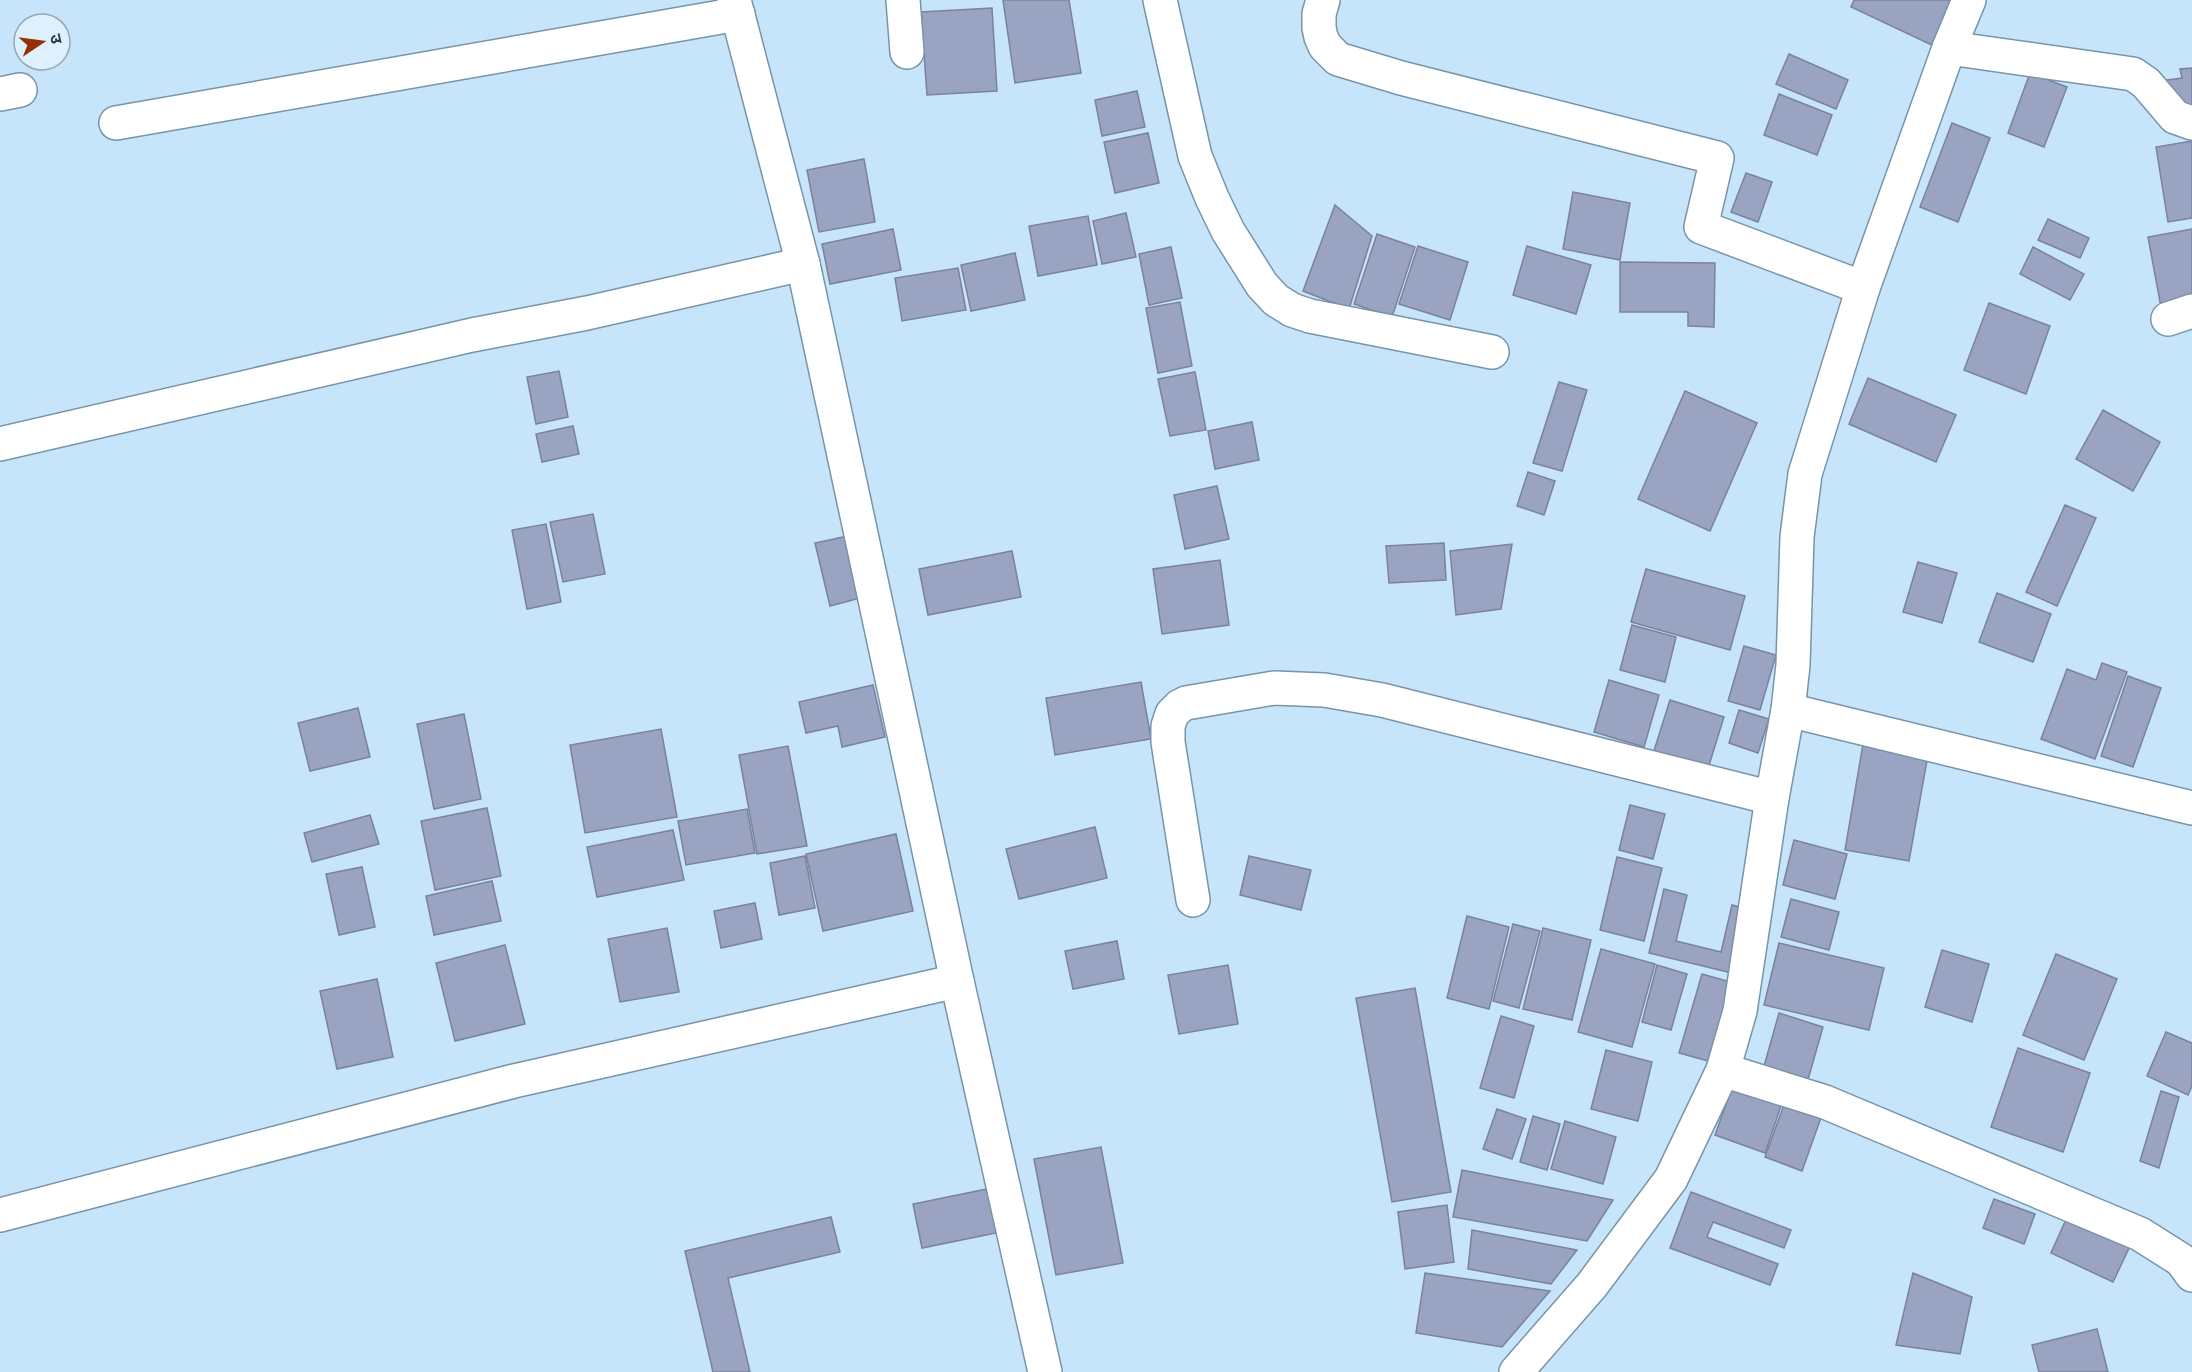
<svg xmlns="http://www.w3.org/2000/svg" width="2192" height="1372" viewBox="0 0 2192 1372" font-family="'Open Sans','Noto Sans Devanagari',sans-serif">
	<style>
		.building { fill: #9aa3c1; stroke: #7a829f; stroke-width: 1.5 }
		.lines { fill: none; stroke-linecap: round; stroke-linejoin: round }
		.minor-casing { stroke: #7894a9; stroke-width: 36 }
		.minor { stroke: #fff; stroke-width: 33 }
	</style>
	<rect width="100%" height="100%" fill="#c6e5fb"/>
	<g class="building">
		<polygon points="1003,0 1069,0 1081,73 1015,83"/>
		<polygon points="1854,0 1958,0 1936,47 1851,7"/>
		<polygon points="992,8 997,91 927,95 921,12"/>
		<polygon points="1789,54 1848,80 1836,109 1776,84"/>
		<polygon points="2192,68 2192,116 2159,81 2182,78 2180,69"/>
		<polygon points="2030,73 2067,87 2044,147 2008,133"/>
		<polygon points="1137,91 1145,127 1102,136 1095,100"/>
		<polygon points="1779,94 1832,115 1817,155 1764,135"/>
		<polygon points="1952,123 1990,138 1958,222 1920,207"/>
		<polygon points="1148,133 1159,183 1115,193 1104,142"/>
		<polygon points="2192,141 2192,218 2168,222 2156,147"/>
		<polygon points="864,159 875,222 819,232 807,170"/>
		<polygon points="1746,173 1772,182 1758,222 1731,212"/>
		<polygon points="1573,192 1630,203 1620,260 1563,249"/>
		<polygon points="1335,205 1372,236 1349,309 1303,291"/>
		<polygon points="1126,213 1136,257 1102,264 1093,221"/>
		<polygon points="1088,216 1097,265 1038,276 1029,226"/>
		<polygon points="2048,219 2089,238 2080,258 2038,240"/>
		<polygon points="893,229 901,270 830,284 822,244"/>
		<polygon points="2192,229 2192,301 2161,307 2148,237"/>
		<polygon points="1377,234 1415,247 1392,317 1354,304"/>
		<polygon points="1418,246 1468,262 1450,320 1399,304"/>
		<polygon points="1527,246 1591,265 1576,314 1513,295"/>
		<polygon points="1171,247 1182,298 1149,305 1139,254"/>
		<polygon points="2033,247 2084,274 2070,300 2020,274"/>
		<polygon points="1015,253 1025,300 971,311 961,265"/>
		<polygon points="1620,262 1715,263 1714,327 1688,326 1688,312 1620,312"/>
		<polygon points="958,268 966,310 902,321 895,278"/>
		<polygon points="1180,302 1192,366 1158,373 1146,308"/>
		<polygon points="1989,303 2050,326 2026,394 1964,370"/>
		<polygon points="559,371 568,417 536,424 527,377"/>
		<polygon points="1195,372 1206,430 1170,436 1158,379"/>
		<polygon points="1868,378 1956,415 1936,462 1849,424"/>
		<polygon points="1559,382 1587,390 1562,471 1533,463"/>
		<polygon points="1685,391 1757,423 1710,531 1638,499"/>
		<polygon points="2103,410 2160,442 2133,491 2076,459"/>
		<polygon points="1252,422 1259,460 1215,469 1208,431"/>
		<polygon points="573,426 579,454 542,462 536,434"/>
		<polygon points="1528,472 1555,481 1544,515 1517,506"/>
		<polygon points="1217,486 1229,539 1185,549 1174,495"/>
		<polygon points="2065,505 2096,518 2057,606 2026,592"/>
		<polygon points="593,514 605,574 563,582 550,522"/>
		<polygon points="546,524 561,602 527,609 512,530"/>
		<polygon points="848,536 864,597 830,606 815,543"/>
		<polygon points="1444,543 1446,580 1389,583 1386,546"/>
		<polygon points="1512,544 1501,609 1456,615 1450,551"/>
		<polygon points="1012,551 1021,597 928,615 919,569"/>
		<polygon points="1220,560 1229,625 1162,634 1153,569"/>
		<polygon points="1918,562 1957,573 1942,623 1903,612"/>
		<polygon points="1646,569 1745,596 1730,650 1631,622"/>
		<polygon points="1997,593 2051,614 2033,662 1979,642"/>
		<polygon points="1632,625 1676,637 1665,682 1620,670"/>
		<polygon points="1744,646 1776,655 1760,710 1728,701"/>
		<polygon points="2102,663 2127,672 2095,759 2041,739 2067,669 2096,680"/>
		<polygon points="2128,676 2161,688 2133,767 2101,756"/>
		<polygon points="1609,680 1659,695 1644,747 1594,732"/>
		<polygon points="1141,682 1151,739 1055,755 1046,698"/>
		<polygon points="873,685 885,737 842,747 838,726 806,733 799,702"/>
		<polygon points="1670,700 1724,717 1706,775 1652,757"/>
		<polygon points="358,708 370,757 310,771 298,723"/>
		<polygon points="1739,710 1769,719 1758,753 1729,743"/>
		<polygon points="464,714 481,799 434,809 417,724"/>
		<polygon points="661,729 677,817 585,833 570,745"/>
		<polygon points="1863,744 1928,755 1909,861 1845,850"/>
		<polygon points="788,746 807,846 757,854 739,755"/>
		<polygon points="1630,805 1665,814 1653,859 1619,850"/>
		<polygon points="487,808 501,876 435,890 421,821"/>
		<polygon points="747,809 755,853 686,865 678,821"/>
		<polygon points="370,815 379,844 312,862 304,833"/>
		<polygon points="1095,827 1107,878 1019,899 1006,849"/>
		<polygon points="673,830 684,880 597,897 587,847"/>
		<polygon points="896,834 913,911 823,931 806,854"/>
		<polygon points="1794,840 1847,854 1835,899 1783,885"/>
		<polygon points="805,856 815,908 779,915 770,863"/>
		<polygon points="1249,856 1311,870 1301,910 1240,895"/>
		<polygon points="1617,857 1662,868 1644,941 1600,930"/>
		<polygon points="362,867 375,927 339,935 326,874"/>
		<polygon points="492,881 501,921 434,935 426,896"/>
		<polygon points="1664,889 1687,895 1676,941 1721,952 1732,905 1748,909 1732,973 1649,953"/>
		<polygon points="1791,899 1839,912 1829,950 1781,937"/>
		<polygon points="755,903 762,939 721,948 714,911"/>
		<polygon points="1467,916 1509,927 1489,1009 1447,998"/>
		<polygon points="1513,924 1540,931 1519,1008 1493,1001"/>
		<polygon points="667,928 679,992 620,1002 608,939"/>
		<polygon points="1543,928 1591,940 1572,1020 1523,1009"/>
		<polygon points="1117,941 1124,979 1073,989 1065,951"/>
		<polygon points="1779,943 1884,968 1869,1030 1764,1005"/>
		<polygon points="505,945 525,1024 455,1041 436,963"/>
		<polygon points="1601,949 1655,964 1632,1047 1578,1032"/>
		<polygon points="1942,950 1989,964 1972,1022 1925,1007"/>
		<polygon points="2056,954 2117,979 2084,1060 2023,1035"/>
		<polygon points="1228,965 1238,1024 1179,1034 1168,975"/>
		<polygon points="1657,965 1687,974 1671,1030 1642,1022"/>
		<polygon points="1702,974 1741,985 1719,1064 1679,1053"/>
		<polygon points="377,979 393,1057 337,1069 320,991"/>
		<polygon points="1415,988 1451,1192 1392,1202 1356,998"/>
		<polygon points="1779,1013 1823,1027 1805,1090 1761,1077"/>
		<polygon points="1501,1016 1534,1026 1514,1098 1480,1088"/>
		<polygon points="2166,1032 2192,1043 2192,1086 2188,1095 2147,1076"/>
		<polygon points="2018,1048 2090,1073 2063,1152 1991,1127"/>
		<polygon points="1606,1050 1652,1062 1638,1121 1591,1109"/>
		<polygon points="1735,1079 1784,1097 1765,1153 1715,1135"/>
		<polygon points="2161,1091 2179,1097 2159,1168 2140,1161"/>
		<polygon points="1786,1099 1823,1112 1802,1171 1765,1157"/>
		<polygon points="1497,1109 1526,1119 1512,1159 1483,1149"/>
		<polygon points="1533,1116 1560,1124 1547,1170 1520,1162"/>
		<polygon points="1565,1121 1616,1137 1603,1184 1551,1169"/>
		<polygon points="1101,1147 1123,1263 1056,1275 1034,1159"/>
		<polygon points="1462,1170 1613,1200 1587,1241 1453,1217"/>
		<polygon points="992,1188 1001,1232 922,1248 913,1204"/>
		<polygon points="1691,1192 1791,1230 1784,1248 1713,1222 1707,1237 1778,1264 1770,1285 1670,1248"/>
		<polygon points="1994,1199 2035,1214 2024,1244 1983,1228"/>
		<polygon points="1447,1205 1454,1262 1405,1269 1398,1212"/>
		<polygon points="2068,1215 2131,1244 2113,1282 2051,1253"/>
		<polygon points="831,1217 840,1252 728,1278 750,1372 713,1372 685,1251"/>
		<polygon points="1472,1230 1577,1250 1551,1284 1468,1269"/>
		<polygon points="1425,1273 1550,1291 1502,1347 1416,1333"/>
		<polygon points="1913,1273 1972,1297 1960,1354 1896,1345"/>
		<polygon points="2097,1329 2108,1372 2039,1372 2032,1345"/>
	</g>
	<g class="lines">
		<defs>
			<g id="minor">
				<polyline points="734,0 803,264 957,981 1045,1372"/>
				<polyline points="903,0 907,52"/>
				<polyline points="1160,0 1195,156 1212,198 1228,231 1262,285 1276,300 1292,310 1310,316 1492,352"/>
				<polyline points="1323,0 1319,14 1319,28 1321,37 1325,46 1338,59 1401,78 1717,158 1701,227 1863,288"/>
				<polyline points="1949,48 2133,74 2146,83 2175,117 2192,123"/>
				<polyline points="0,94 20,90"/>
				<polyline points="116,123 738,14"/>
				<polyline points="2168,319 2192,311"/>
				<polyline points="0,444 472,335 587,313 803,264"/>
				<polyline points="1788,710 2192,808"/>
				<polyline points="1193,900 1168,742 1168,726 1172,714 1180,706 1186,703 1274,688 1324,690 1382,700 1772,798"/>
				<polyline points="1723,1070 1825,1102 2140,1234 2181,1260 2192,1275"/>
				<polyline points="0,1215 514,1081 957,981"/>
				<polyline points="1516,1372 1592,1285 1671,1179 1723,1070 1740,1011 1772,798 1788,710 1793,665 1797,537 1805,474 1863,288 1949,48 1969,0"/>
			</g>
		</defs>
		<use href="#minor" class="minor-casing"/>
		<use href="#minor" class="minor"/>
	</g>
	<g transform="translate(42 42) rotate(77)"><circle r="28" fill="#def0fe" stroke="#97a7b3" stroke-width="1.5"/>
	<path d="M0-4.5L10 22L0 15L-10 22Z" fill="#953000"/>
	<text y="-9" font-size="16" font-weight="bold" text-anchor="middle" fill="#2d3942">उ</text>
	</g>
</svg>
